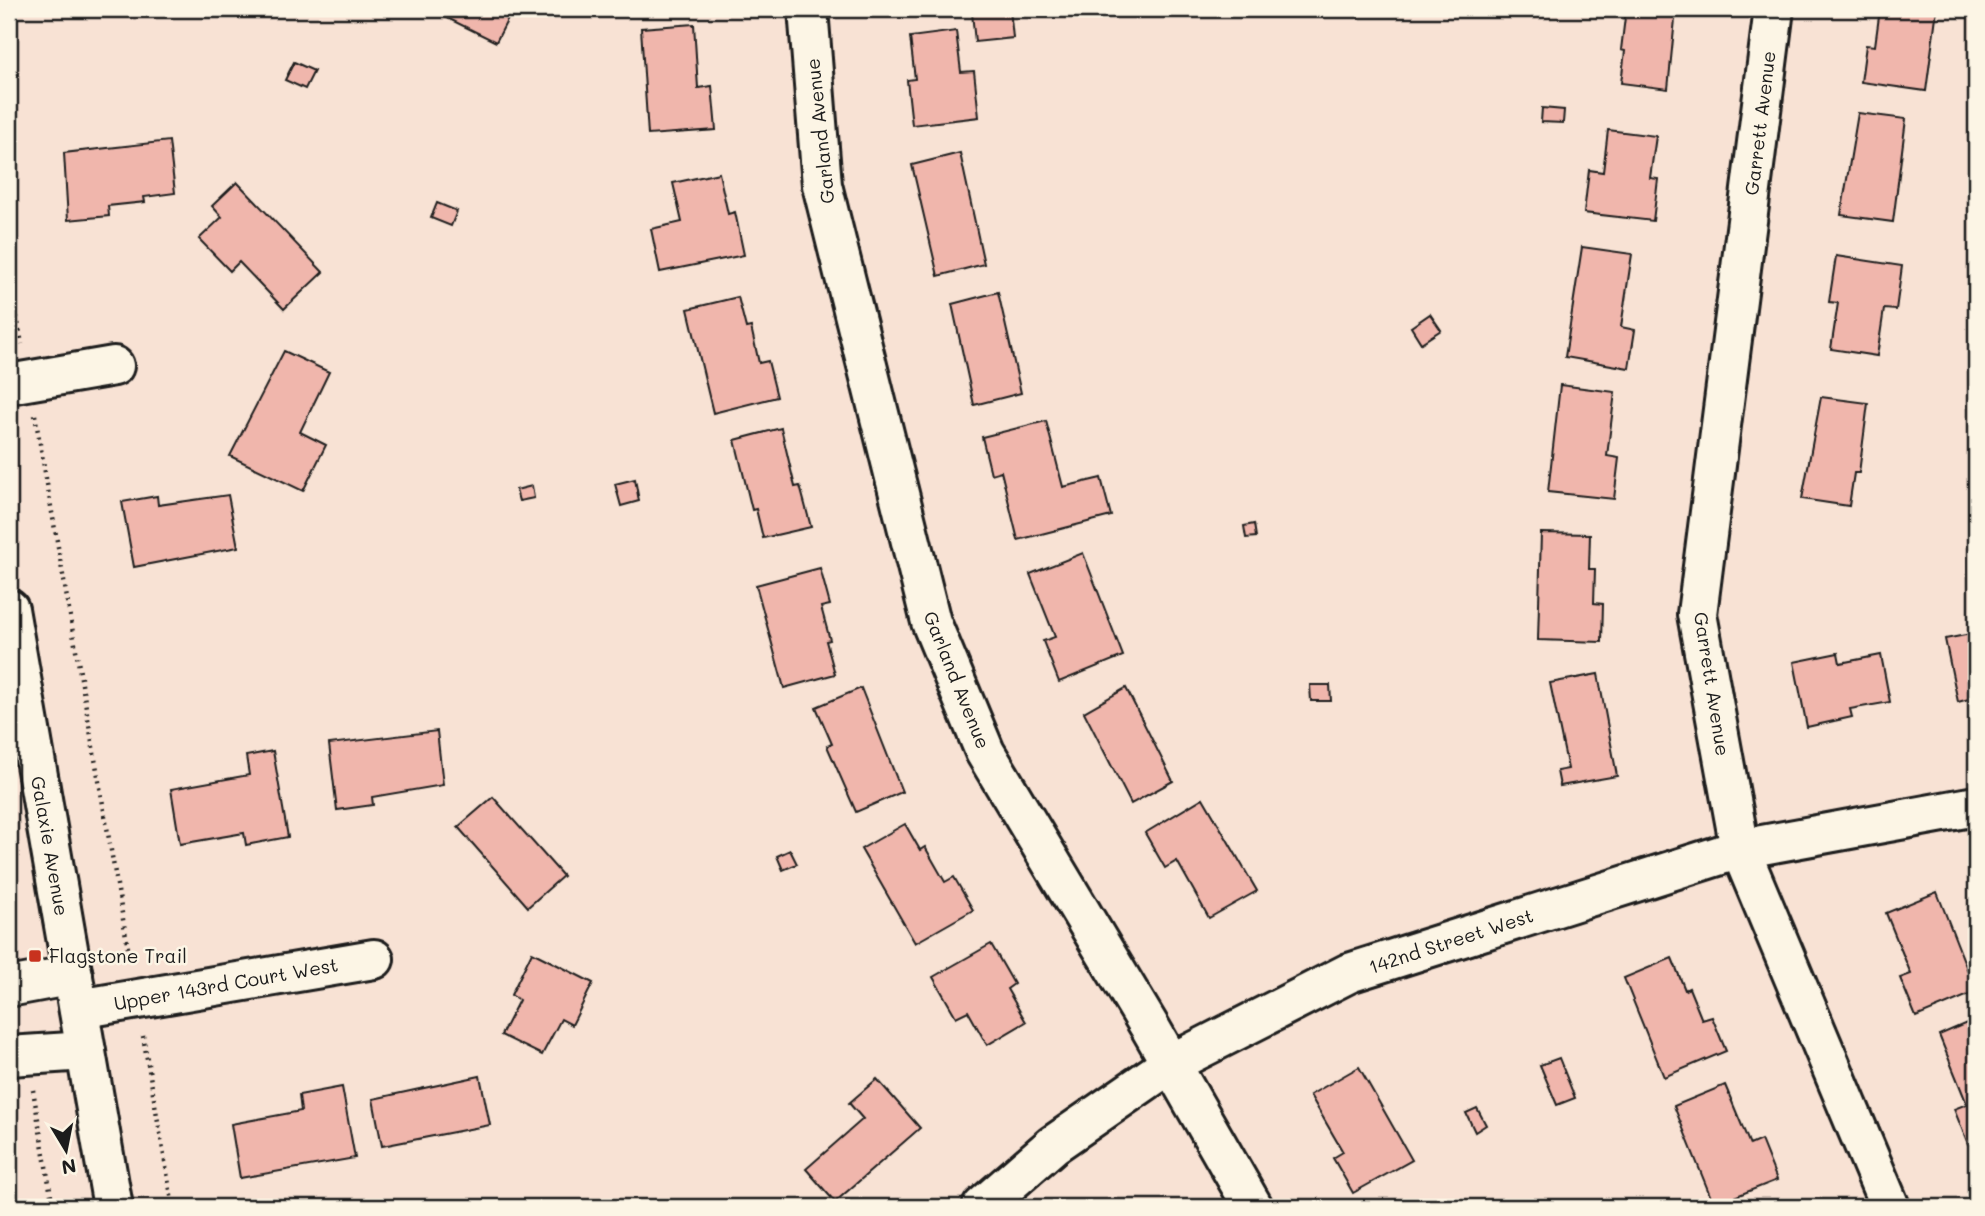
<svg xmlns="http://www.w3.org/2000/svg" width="1985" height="1216" viewBox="0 0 1985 1216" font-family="Mali,sans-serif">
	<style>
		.building { fill: #f0b6ac; stroke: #1c1c1c; stroke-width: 2 }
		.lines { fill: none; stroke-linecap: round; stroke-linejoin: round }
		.street-casing { stroke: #1c1c1c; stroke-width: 44 }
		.secondary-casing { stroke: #1c1c1c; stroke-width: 44 }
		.path { stroke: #1c1c1c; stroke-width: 4.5; stroke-dasharray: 2 5; stroke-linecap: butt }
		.street { stroke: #fcf5e5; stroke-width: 38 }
		.secondary { stroke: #fcf5e5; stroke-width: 38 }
		.poi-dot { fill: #c8321e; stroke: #fcf5e5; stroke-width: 2.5 }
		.labels { text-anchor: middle; stroke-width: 5; stroke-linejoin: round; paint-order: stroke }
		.street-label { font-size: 19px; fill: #1c1c1c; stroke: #fcf5e5 }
		.poi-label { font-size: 19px; fill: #1c1c1c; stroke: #fcf5e5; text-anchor: start }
	</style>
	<rect width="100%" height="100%" fill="#f8e2d4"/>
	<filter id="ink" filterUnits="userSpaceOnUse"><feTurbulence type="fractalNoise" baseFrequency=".0143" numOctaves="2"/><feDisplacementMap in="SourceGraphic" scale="14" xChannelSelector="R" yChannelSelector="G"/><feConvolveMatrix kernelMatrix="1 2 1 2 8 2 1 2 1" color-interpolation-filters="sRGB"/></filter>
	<g filter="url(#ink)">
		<g class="building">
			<polygon points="429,9 513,9 496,42"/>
			<polygon points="1010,9 1013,38 975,42 972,13"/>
			<polygon points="1626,9 1676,9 1668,89 1621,83 1625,51 1621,50"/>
			<polygon points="1880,9 1937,9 1926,91 1861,82 1866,45 1875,46"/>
			<polygon points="694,24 698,88 712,86 716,130 648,135 641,28"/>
			<polygon points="956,31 961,72 974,71 979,117 912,125 907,80 915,79 910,37"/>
			<polygon points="294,62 314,71 305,89 285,80"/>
			<polygon points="1542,108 1564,110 1563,123 1541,122"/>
			<polygon points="1858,113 1906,119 1893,222 1841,215"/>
			<polygon points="1608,130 1656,136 1650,178 1658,179 1653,221 1584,213 1589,170 1603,172"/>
			<polygon points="169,141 175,193 144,197 145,202 108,206 109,216 68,220 64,153"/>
			<polygon points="960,153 984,264 938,276 912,165"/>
			<polygon points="719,173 728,214 735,212 744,255 660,272 651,229 682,222 673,183"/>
			<polygon points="237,182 323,272 284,309 239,262 230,271 199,239 222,217 212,206"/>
			<polygon points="437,203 457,211 451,226 431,218"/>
			<polygon points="1582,247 1632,254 1621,327 1635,330 1629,368 1565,357"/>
			<polygon points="1836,256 1902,266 1896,310 1884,309 1877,356 1831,349 1838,303 1829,302"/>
			<polygon points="998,292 1021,393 974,405 952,304"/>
			<polygon points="738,297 746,328 751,327 759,363 768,361 777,397 713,413 688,309"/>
			<polygon points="1430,314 1441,330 1421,343 1411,327"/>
			<polygon points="284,351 329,372 300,432 326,445 303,491 230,456"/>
			<polygon points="1560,385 1615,392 1607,456 1619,458 1614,499 1548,492"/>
			<polygon points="1821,397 1868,403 1859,473 1854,473 1849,506 1802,499"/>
			<polygon points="1046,421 1063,487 1101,478 1111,516 1018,540 1001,471 991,474 982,437"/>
			<polygon points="781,428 795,487 800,486 811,527 763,538 756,509 752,510 735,440"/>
			<polygon points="635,479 639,501 621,506 615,484"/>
			<polygon points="532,486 534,498 519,501 516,490"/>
			<polygon points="228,495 238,547 134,567 122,502 157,496 158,505"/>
			<polygon points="1254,524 1256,537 1246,538 1244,526"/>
			<polygon points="1541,533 1590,534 1589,569 1595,569 1594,603 1603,604 1602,642 1538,640"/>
			<polygon points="1083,553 1123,656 1059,682 1043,641 1055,637 1030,574"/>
			<polygon points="820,568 830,605 821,607 830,640 826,641 835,674 784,688 756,585"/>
			<polygon points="1971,634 1972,641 1976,640 1976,697 1958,702 1945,639"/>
			<polygon points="1838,653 1840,663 1881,655 1890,702 1850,709 1852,717 1807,727 1794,662"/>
			<polygon points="1598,674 1617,776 1560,786 1557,771 1568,769 1550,683"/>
			<polygon points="1310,685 1330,685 1331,701 1311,701"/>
			<polygon points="861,688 902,792 856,812 827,746 832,744 816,707"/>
			<polygon points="1126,688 1173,781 1131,804 1084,712"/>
			<polygon points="437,731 443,785 372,797 373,805 337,810 329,744"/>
			<polygon points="273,751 288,837 246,845 244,833 180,844 171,789 249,775 246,756"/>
			<polygon points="493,797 563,876 528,907 458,827"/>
			<polygon points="1203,798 1257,891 1209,918 1177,861 1165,868 1145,833"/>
			<polygon points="905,824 920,850 925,847 945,882 954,877 973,910 915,943 861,849"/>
			<polygon points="790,850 797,864 783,870 777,856"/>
			<polygon points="1937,892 1976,992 1916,1017 1900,978 1911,974 1886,913"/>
			<polygon points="991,944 1014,984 1007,989 1026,1022 987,1045 968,1011 956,1017 933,977"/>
			<polygon points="532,952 593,983 572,1025 561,1019 542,1055 501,1035 519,1000 511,995"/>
			<polygon points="1672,958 1685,990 1689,988 1702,1020 1712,1017 1726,1051 1664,1077 1624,978"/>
			<polygon points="1976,1019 1976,1141 1968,1144 1954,1109 1967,1104 1939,1035"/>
			<polygon points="1559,1058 1575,1098 1557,1105 1540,1065"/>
			<polygon points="1359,1067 1412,1160 1353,1193 1333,1158 1343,1152 1310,1095"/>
			<polygon points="480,1076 490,1125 382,1146 373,1099"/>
			<polygon points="877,1079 920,1128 835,1202 806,1169 863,1119 849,1103"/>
			<polygon points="1725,1085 1750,1145 1761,1140 1777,1180 1714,1205 1674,1106"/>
			<polygon points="342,1087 355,1158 240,1178 231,1124 301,1111 299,1095"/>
			<polygon points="1477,1108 1486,1125 1475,1132 1466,1113"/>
		</g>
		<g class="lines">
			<defs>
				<g id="street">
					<polyline points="808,9 822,185 931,622 985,752 1151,1029 1253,1207"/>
					<polyline points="1774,9 1697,614 1740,849 1890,1207"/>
					<polyline points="9,384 114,366"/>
					<polyline points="9,987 73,975"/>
					<polyline points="79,1009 374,959"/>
					<polyline points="9,1056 86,1051"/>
					<polyline points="982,1207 1053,1145 1170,1064 1349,973 1740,849 1976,806"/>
				</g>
				<polyline id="secondary" points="9,609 113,1207"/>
			</defs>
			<use href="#street" class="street-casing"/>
			<use href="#secondary" class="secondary-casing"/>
			<g class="path">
				<polyline points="9,275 22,344"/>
				<polyline points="35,415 131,965"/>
				<polyline points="143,1036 173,1207"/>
				<polyline points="33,1090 53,1207"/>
			</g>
			<use href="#street" class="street"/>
			<use href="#secondary" class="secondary"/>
		</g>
	</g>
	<rect class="poi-dot" x="28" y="949" width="14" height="14" rx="3.5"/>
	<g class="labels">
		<g class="street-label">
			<text transform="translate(1760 123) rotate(-83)" y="7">Garrett Avenue</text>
			<text transform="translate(820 131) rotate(-96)" y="7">Garland Avenue</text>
			<text transform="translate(957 680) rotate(68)" y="7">Garland Avenue</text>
			<text transform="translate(1712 684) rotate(81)" y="7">Garrett Avenue</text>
			<text transform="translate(50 846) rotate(80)" y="7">Galaxie Avenue</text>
			<text transform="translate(1451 941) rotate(-18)" y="7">142nd Street West</text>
			<text transform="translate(226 984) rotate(-10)" y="7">Upper 143rd Court West</text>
		</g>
		<g class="poi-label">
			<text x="49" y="963">Flagstone Trail</text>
		</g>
	</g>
	<rect width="1985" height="1216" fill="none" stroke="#fcf5e5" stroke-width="35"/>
	<rect x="18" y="18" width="1950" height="1181" fill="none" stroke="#1c1c1c" stroke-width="2.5" filter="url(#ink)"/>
	<g transform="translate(66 1150) rotate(170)" stroke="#fcf5e5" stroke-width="5" paint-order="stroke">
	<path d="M0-5L12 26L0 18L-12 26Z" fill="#1c1c1c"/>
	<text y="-10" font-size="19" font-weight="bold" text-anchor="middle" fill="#1c1c1c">N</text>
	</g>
</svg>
